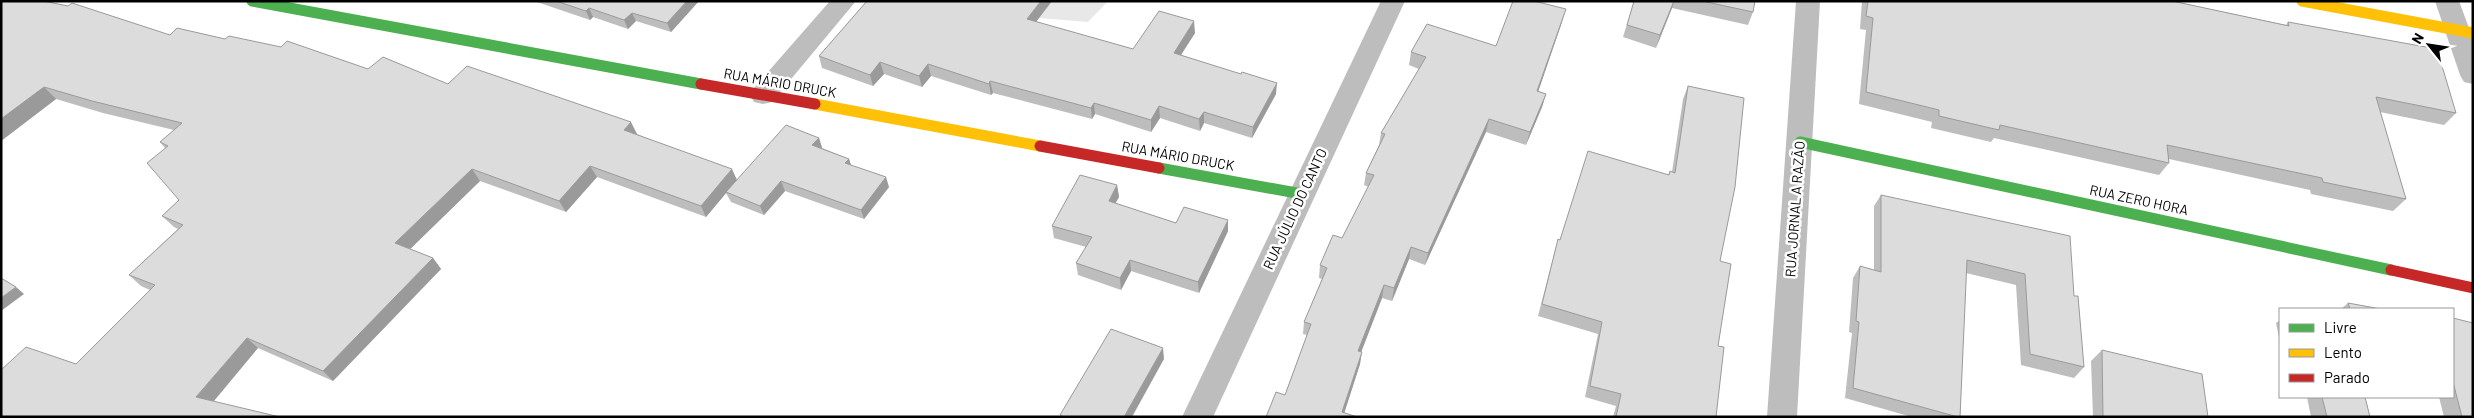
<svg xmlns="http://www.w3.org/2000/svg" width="2474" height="418" viewBox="0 0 2474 418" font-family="Barlow,sans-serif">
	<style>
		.green { fill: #e8e8e8 }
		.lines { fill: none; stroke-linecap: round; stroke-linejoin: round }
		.street { fill: #bdbdbd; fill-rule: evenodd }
		.fast { stroke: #4caf50; stroke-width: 11 }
		.slow { stroke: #ffc107; stroke-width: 11 }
		.jam { stroke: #c62828; stroke-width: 11 }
		.wall { fill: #bdbdbd }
		.shaded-wall { fill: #9a9a9a }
		.building { fill: #dcdcdc; stroke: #9a9a9a }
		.labels { text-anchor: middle; stroke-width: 5; stroke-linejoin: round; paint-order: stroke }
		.street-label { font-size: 14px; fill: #000; stroke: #fff }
	</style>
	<rect width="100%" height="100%" fill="#fff"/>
	<polygon class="green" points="1038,1 1108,1 1088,22 1039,18"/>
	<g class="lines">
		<g class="street">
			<polygon points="830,1 856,1 772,102 763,104 754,102 750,95 754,88"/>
			<polygon points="1381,1 1405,1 1213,417 1182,417"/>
			<polygon points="1796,1 1820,1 1797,417 1767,417"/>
			<polygon points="2435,1 2459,1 2473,39 2473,84 2464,82 2460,75"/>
		</g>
		<g class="fast">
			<polyline points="252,1 701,84"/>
			<polyline points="1800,142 2391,270"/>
			<polyline points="1159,168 1302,194"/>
		</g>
		<g class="slow">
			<polyline points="2302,1 2473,33"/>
			<polyline points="815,104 1040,146"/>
		</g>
		<g class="jam">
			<polyline points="701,84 815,104"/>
			<polyline points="1040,146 1159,168"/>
			<polyline points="2391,270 2473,288"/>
		</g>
	</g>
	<g class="wall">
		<polygon points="1,1 170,35 225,39 368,69 448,84 637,134 737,180 819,138 822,148 849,159 851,165 889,187 864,219 785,191 764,215 731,202 726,193 706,217 597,177 566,212 480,181 410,249 433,258 441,269 333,381 258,348 1,417 76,364 150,290 141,286 129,275 178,229 174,227 162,216 179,200 165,148 160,142 174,130 103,113 56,99 1,141"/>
		<polygon points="534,1 699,1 671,32 636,21 628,29 593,17 590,20"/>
		<polygon points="867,1 1052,1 1036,22 1133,49 1195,33 1181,55 1276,94 1252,138 1204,123 1200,131 1160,118 1151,132 1095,114 1092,119 993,93 991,95 931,76 922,87 884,74 873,86 822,68 819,56"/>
		<polygon points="1634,1 1755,1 1753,12 1748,25 1672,8 1656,48 1623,37"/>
		<polygon points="1862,1 2172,1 2286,25 2288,22 2456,113 2444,125 2380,112 2406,199 2393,211 2311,194 2310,190 2169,159 2169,163 2159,175 1994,138 1991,142 1931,128 1932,122 1859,104 1866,30 1860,29"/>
		<polygon points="1562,22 1538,91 1546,94 1542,107 1526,145 1486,132 1425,265 1409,259 1392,301 1382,298 1361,352 1360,364 1344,413 1285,395 1307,335 1303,334 1304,322 1322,279 1319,278 1320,265 1342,238 1369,187 1364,185 1366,173 1379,145 1381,133 1419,69 1409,65 1411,52 1496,46"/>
		<polygon points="1688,86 1720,261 1716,417 1613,417 1616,406 1585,397 1598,334 1538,316 1558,239 1560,240 1668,175 1670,171 1672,172 1683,99"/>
		<polygon points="1117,185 1119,197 1115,203 1176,223 1228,231 1199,293 1131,271 1121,290 1078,275 1076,263 1086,247 1054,238 1052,226"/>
		<polygon points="1881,195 2074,296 2084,367 2074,378 2021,365 2016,285 1966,273 1960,417 1912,417 1845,398 1852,333 1849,332 1853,278 1860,266 1874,270 1874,206"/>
		<polygon points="2348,303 2381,309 2341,309"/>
		<polygon points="2453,318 2473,417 2444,417 2439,397 2453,397"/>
		<polygon points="2280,320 2280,342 2276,323"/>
		<polygon points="2102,350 2208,417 2093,417 2091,361"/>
		<polygon points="2307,397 2365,397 2370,417 2311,417"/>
	</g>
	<g class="shaded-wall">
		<polygon points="687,1 699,1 671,32 667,23"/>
		<polygon points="1041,1 1052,1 1029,31 1027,19"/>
		<polygon points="1674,1 1672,8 1656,48 1660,35"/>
		<polygon points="589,8 593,17 590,20 586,11"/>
		<polygon points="1566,9 1562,22 1534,104 1537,91"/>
		<polygon points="632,13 636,21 628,29 624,20"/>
		<polygon points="1194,21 1195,33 1175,64 1174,53"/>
		<polygon points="880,62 884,74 873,86 870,75"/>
		<polygon points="928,64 931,76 922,87 919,76"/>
		<polygon points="990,81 993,93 991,95 989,84"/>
		<polygon points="1277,83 1276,94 1252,138 1253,127"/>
		<polygon points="44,87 56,99 1,141 1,119"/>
		<polygon points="1546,94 1542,107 1526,145 1530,132"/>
		<polygon points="1094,103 1095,114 1092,119 1091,108"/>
		<polygon points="1159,106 1160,118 1151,132 1151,120"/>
		<polygon points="1204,112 1204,123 1200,131 1199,119"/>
		<polygon points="1489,119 1486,132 1425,265 1428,253"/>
		<polygon points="631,122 637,134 630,141 624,130"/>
		<polygon points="819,138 822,148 816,155 812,145"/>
		<polygon points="849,159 852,169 845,163"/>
		<polygon points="590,166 597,177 566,212 559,201"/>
		<polygon points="472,169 480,181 405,254 395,243"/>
		<polygon points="732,169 737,180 706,217 701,206"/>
		<polygon points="886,177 889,187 864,219 861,210"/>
		<polygon points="781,181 785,191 764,215 760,206"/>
		<polygon points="1117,185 1119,197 1110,213 1109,201"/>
		<polygon points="1228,220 1228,231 1199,293 1198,282"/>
		<polygon points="1411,247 1409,259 1392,301 1394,288"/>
		<polygon points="433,258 441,269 333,381 323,371"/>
		<polygon points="1130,260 1131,271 1121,290 1120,278"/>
		<polygon points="1384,285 1382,298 1357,363 1358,351"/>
		<polygon points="16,287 24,294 1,311 1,298"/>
		<polygon points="247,338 258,348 209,407 196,397"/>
		<polygon points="1163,348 1164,359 1132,417 1124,417"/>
		<polygon points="1362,352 1360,364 1343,417 1342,412"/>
	</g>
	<g class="building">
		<polygon points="1,1 43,1 68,6 72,3 170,35 177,28 225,39 229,36 281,47 287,41 368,69 383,57 448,84 467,66 631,122 624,130 732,169 701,206 590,166 559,201 472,169 395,243 433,258 323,371 247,338 196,397 280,417 1,417 1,370 26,347 76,364 155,285 129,275 183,225 162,216 179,200 147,163 168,146 160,142 182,123 92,101 44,87 1,119"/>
		<polygon points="556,1 687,1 667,23 632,13 624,20 589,8 586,11"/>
		<polygon points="867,1 1041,1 1027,19 1133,49 1159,11 1194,21 1174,53 1241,74 1242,72 1277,83 1253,127 1204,112 1199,119 1159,106 1151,120 1094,103 1091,108 990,81 989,84 928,64 919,76 880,62 870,75 819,56"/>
		<polygon points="1513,1 1534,1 1566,9 1537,91 1546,94 1530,132 1489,119 1428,253 1411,247 1394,288 1384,285 1358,351 1362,352 1342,412 1357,417 1266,417 1276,392 1285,395 1311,324 1304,322 1327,268 1320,265 1333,235 1342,238 1374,175 1366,173 1385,134 1381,133 1426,57 1411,52 1427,24 1496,46"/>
		<polygon points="1634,1 1674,1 1660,35 1627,25"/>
		<polygon points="1702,1 1755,1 1753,12"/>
		<polygon points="1868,1 2172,1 2289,26 2288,22 2437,49 2456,113 2376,97 2406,199 2323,182 2322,178 2167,145 2169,163 2000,125 1999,130 1939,116 1939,110 1866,92 1873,18 1866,16"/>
		<polygon points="1688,86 1744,98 1735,187 1720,261 1731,264 1718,346 1724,347 1716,417 1616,417 1621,394 1590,386 1602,322 1542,304 1558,239 1560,240 1588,151 1669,175 1670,171 1675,173"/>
		<polygon points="786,125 819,138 812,145 849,159 845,163 886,177 861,210 781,181 760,206 726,192"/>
		<polygon points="1080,175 1117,185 1109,201 1176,223 1184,207 1228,220 1198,282 1130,260 1120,278 1076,263 1092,237 1052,226"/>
		<polygon points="1881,195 2070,236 2074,296 2078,296 2084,367 2030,354 2025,274 1967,260 1960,417 1958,417 1853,388 1859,322 1856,321 1860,266 1881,272"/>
		<polygon points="1,278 16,287 1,298"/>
		<polygon points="2348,303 2381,309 2350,309"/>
		<polygon points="2453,318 2473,323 2473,417 2462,417 2453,382"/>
		<polygon points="1111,329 1163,348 1124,417 1064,417 1060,415"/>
		<polygon points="2102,350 2202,374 2208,417 2103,417"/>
		<polygon points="2322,397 2365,397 2370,417 2327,417"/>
	</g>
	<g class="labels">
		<g class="street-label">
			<text transform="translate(780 83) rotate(10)" y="5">RUA MÁRIO DRUCK</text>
			<text transform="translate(1178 156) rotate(10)" y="5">RUA MÁRIO DRUCK</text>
			<text transform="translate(2139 200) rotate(12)" y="5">RUA ZERO HORA</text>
			<text transform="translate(1295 209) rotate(-65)" y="5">RUA JÚLIO DO CANTO</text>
			<text transform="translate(1795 209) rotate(-86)" y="5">RUA JORNAL A RAZÃO</text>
		</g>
	</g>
	<rect width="2474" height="418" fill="none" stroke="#000000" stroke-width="5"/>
	<rect x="2279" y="308" width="175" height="90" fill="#ffffff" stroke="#999999"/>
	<rect x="2289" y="324" width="25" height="8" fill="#4caf50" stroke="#999999"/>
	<text x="2324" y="333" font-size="15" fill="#000000">Livre</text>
	<rect x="2289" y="349" width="25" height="8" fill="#ffc107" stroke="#999999"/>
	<text x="2324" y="358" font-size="15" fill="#000000">Lento</text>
	<rect x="2289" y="374" width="25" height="8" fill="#c62828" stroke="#999999"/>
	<text x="2324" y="383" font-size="15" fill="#000000">Parado</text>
	<g transform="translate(2429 45) rotate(300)" stroke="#ffffff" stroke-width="4" paint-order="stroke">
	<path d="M0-4L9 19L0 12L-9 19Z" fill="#000000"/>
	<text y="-8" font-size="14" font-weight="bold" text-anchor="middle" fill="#000000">N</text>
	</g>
</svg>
